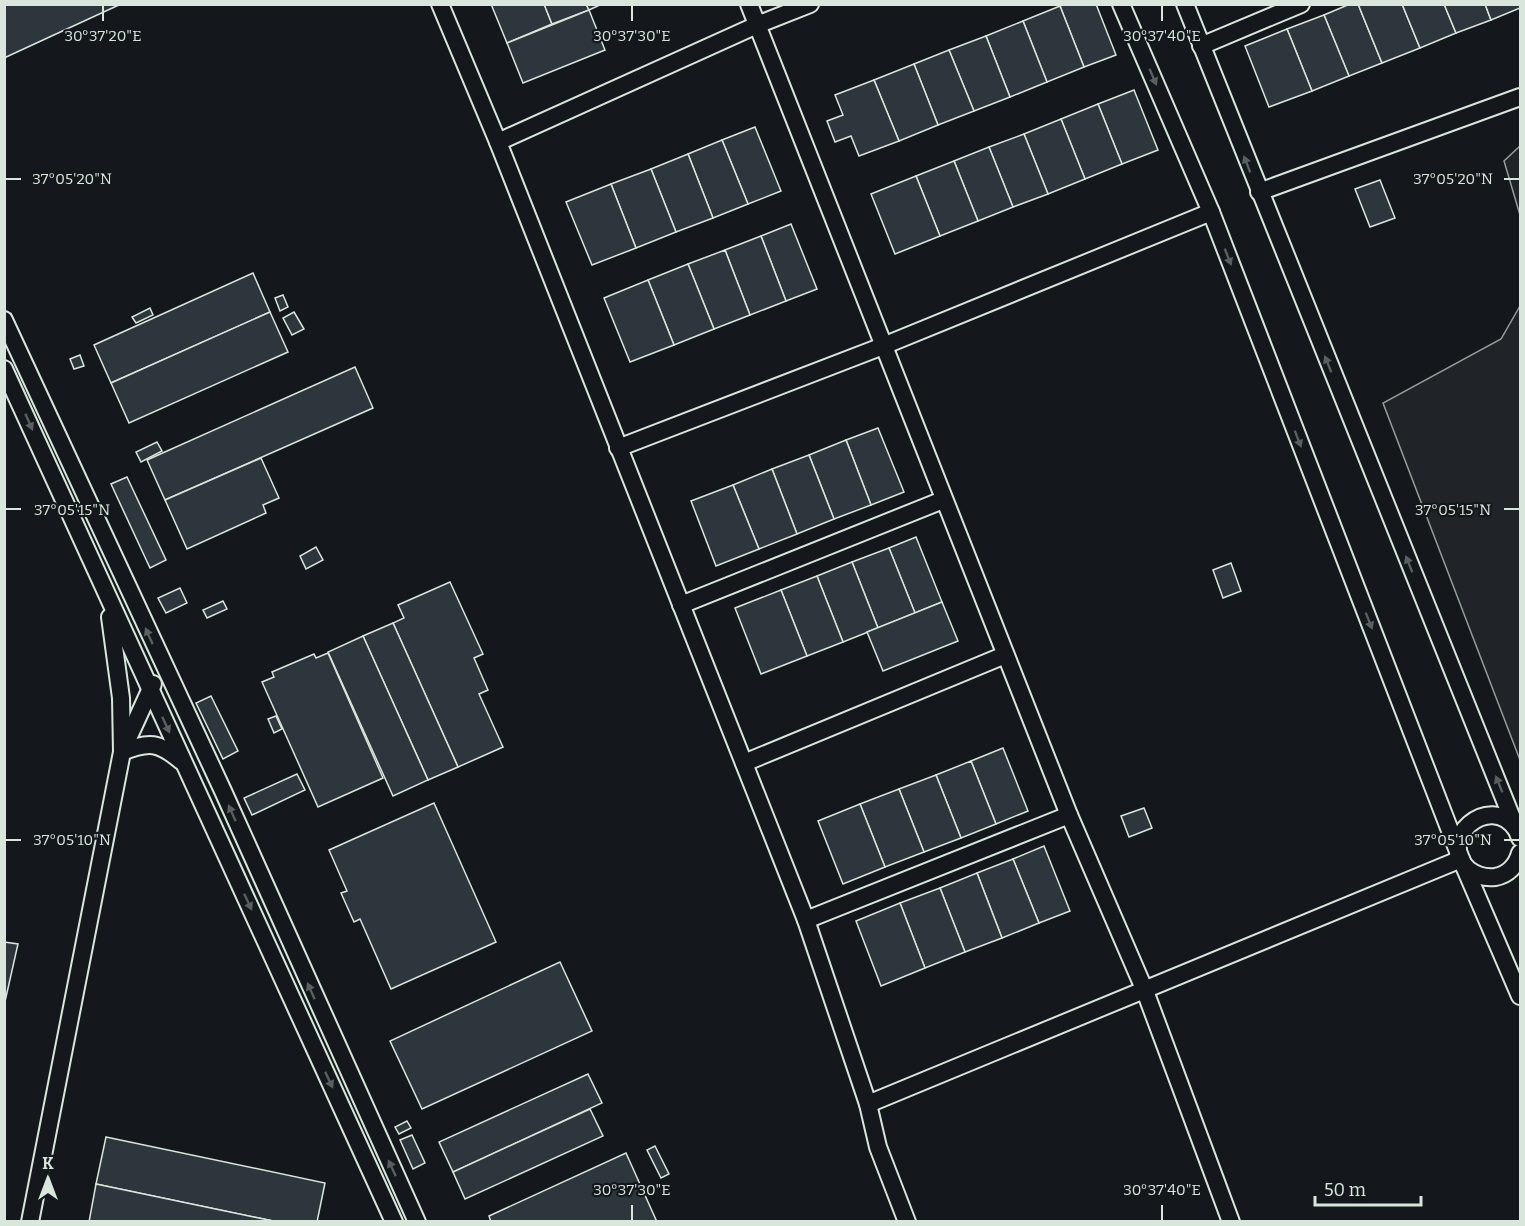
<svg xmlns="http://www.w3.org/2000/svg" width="1525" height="1226" viewBox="0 0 1525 1226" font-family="Bitter,serif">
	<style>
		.green { fill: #202428; stroke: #939e99; stroke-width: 1.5 }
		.building { fill: #2c363c; stroke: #d8e6dc; stroke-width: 1.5 }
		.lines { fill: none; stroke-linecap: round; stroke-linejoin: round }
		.minor-casing { stroke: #d8e6dc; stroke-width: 20 }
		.minor { stroke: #14181c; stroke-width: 16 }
		.oneway { fill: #59605f }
		.ticks { fill: none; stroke: #d8e6dc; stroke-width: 2 }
		.ticks-label { font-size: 15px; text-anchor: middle; fill: #d8e6dc; stroke: #14181c; stroke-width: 4.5; stroke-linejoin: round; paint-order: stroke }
	</style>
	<rect width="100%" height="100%" fill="#14181c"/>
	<g class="green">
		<polygon points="1520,146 1520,215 1504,161"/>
		<polygon points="1520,306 1520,760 1383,403 1501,339"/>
	</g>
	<g class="building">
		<polygon points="4,4 121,4 4,58"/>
		<polygon points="491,4 544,4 552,24 507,43"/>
		<polygon points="544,4 586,4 589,10 552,24"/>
		<polygon points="586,4 602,4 589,10"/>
		<polygon points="1065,4 1096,4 1116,55 1084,67 1060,6"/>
		<polygon points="1350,4 1358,4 1382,63 1349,76 1324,15"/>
		<polygon points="1358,4 1402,4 1420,48 1382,63"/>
		<polygon points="1402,4 1444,4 1456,33 1420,48"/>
		<polygon points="1444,4 1485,4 1491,20 1456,33"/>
		<polygon points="1485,4 1520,4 1520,8 1491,20"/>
		<polygon points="1060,6 1084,67 1047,82 1023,21"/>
		<polygon points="589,10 605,50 523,83 507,43"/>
		<polygon points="1324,15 1349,76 1312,91 1287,29"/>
		<polygon points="1023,21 1047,82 1010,97 986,36"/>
		<polygon points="1287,29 1312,91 1269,107 1245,46"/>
		<polygon points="986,36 1010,97 974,111 949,50"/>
		<polygon points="949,50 974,111 938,125 914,64"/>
		<polygon points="914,64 938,125 899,141 874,80"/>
		<polygon points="874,80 899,141 859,156 851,136 835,142 827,121 843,115 835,95"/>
		<polygon points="1134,90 1158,150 1122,164 1098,104"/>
		<polygon points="1098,104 1122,164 1085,179 1061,119"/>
		<polygon points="1061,119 1085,179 1048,194 1024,134"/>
		<polygon points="755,127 781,191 748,204 722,140"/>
		<polygon points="1024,134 1048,194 1013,207 989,147"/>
		<polygon points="722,140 748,204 713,218 688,154"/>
		<polygon points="989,147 1013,207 978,221 954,161"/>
		<polygon points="688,154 713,218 676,232 651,169"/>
		<polygon points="954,161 978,221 940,236 916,176"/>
		<polygon points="651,169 676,232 636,248 611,184"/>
		<polygon points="916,176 940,236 895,254 871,194"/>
		<polygon points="1380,180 1395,218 1370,227 1355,189"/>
		<polygon points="611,184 636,248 592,265 566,202"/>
		<polygon points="791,224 817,289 786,301 761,236"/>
		<polygon points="761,236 786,301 750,315 725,250"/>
		<polygon points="725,250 750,315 714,329 688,264"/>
		<polygon points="688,264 714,329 674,345 648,280"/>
		<polygon points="253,273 270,312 111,383 94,345"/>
		<polygon points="648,280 674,345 630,362 604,298"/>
		<polygon points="283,295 288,307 280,311 275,298"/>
		<polygon points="150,308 153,315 136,323 132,317"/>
		<polygon points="270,312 288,352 129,423 111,383"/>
		<polygon points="294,312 304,329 292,335 283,318"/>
		<polygon points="80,355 84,366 74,369 70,359"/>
		<polygon points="355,367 373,408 165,500 147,460"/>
		<polygon points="878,428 904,492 871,505 846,440"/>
		<polygon points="846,440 871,505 834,519 809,455"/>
		<polygon points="157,442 162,451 141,462 136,452"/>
		<polygon points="809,455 834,519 797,534 772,469"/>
		<polygon points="261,458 279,498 263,505 266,513 187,549 165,500"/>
		<polygon points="772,469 797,534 759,549 733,485"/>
		<polygon points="127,477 166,560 150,568 111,484"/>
		<polygon points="733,485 759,549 716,566 691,501"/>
		<polygon points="916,537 942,602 915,613 889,548"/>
		<polygon points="316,547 323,560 306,569 300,556"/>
		<polygon points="889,548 915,613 878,628 852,562"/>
		<polygon points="852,562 878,628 843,642 817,576"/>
		<polygon points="1231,563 1241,591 1223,598 1213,570"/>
		<polygon points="817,576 843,642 807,656 781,590"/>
		<polygon points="450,582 483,654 474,658 488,690 479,694 503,747 458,767 393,623 404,618 398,605"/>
		<polygon points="180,588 187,603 166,613 158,598"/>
		<polygon points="781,590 807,656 761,674 735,608"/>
		<polygon points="223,601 227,609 207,618 203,610"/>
		<polygon points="942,602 958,641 883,671 867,632"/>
		<polygon points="393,623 458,767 428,780 363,636"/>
		<polygon points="363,636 428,780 393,796 328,652"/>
		<polygon points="328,653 383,778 318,807 262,682 274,677 272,672 314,654 316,658"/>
		<polygon points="211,696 238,751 223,759 196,703"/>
		<polygon points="276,716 282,729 274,733 268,719"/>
		<polygon points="1003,748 1028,811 996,824 971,761"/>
		<polygon points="971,761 996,824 961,838 936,775"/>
		<polygon points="297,774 305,790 252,815 244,798"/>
		<polygon points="936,775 961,838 924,852 899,789"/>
		<polygon points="899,789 924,852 885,867 860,804"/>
		<polygon points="434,803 496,942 391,989 360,919 354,922 341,893 347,891 329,850"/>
		<polygon points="860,804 885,867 843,884 818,821"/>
		<polygon points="1144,808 1152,828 1129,837 1121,816"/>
		<polygon points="1044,846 1070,911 1039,923 1013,859"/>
		<polygon points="1013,859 1039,923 1002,938 977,873"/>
		<polygon points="977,873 1002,938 965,952 940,888"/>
		<polygon points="940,888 965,952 925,968 900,903"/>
		<polygon points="900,903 925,968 881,986 856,921"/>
		<polygon points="4,942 18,944 4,1006"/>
		<polygon points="560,962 592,1031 422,1109 390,1041"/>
		<polygon points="588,1074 602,1103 453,1172 439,1142"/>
		<polygon points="590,1109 603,1136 465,1199 453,1172"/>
		<polygon points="407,1121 411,1128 399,1134 395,1127"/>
		<polygon points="412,1135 425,1163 413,1169 400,1140"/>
		<polygon points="106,1137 325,1183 317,1222 278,1222 96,1184"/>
		<polygon points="655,1146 669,1174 661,1178 647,1150"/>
		<polygon points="626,1153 657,1222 491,1222 489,1216"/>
		<polygon points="96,1184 278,1222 89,1222"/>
	</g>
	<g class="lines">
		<defs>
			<g id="minor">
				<polyline points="440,4 498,142 806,920 868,1104 878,1147 907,1222"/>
				<polyline points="749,4 1069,815 1145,991 1231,1222"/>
				<polyline points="1121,4 1211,212 1461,859 1520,996"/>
				<polyline points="1185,4 1520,838"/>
				<polyline points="1201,46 1301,4"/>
				<polyline points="498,142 757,25 810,4"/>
				<polyline points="1259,192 1520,97"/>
				<polyline points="4,320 223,791 417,1222"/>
				<polyline points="4,369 394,1222"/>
				<polyline points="618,448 883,346 1211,212"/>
				<polyline points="681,605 943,500"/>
				<polyline points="125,745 153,684"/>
				<path d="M122,752c27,-11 37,-10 59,9"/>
				<polyline points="744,763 1005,655"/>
				<path d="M1516,829c-26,-38 -82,11 -47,41 8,6 17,8 26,7 13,-2 22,-12 25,-24"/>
				<polyline points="806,920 1069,815"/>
				<polyline points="868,1104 1461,859"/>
				<polyline points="30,1222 122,752 121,698 110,617"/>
			</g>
		</defs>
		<use href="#minor" class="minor-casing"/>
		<use href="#minor" class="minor"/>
	</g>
	<defs><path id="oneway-solid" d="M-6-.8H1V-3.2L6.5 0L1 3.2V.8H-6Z" transform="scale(1.5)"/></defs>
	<g class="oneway">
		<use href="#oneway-solid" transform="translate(1153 77) rotate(67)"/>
		<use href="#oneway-solid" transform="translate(1247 164) rotate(-111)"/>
		<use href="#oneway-solid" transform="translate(1228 257) rotate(69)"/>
		<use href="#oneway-solid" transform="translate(1328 364) rotate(-112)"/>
		<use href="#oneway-solid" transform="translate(29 422) rotate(66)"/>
		<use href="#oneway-solid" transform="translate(1298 439) rotate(69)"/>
		<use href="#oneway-solid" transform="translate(1409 564) rotate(-112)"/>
		<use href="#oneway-solid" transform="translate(1369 621) rotate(69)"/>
		<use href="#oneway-solid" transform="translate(149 636) rotate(-114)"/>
		<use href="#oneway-solid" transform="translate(166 725) rotate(65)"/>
		<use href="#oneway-solid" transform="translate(1499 784) rotate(-112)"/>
		<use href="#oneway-solid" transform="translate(232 813) rotate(-114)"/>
		<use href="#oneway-solid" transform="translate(248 902) rotate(65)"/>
		<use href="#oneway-solid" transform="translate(311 991) rotate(-114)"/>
		<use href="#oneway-solid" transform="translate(329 1080) rotate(65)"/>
		<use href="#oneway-solid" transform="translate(392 1168) rotate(-115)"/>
	</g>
	<path class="ticks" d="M103,6v15M632,6v15M1162,6v15M6,179h15M1504,179h15M6,509h15M1504,509h15M6,840h15M1504,840h15M632,1205v15M1162,1205v15"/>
	<g class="ticks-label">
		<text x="103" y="41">30°37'20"E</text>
		<text x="632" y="41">30°37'30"E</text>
		<text x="1162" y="41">30°37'40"E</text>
		<text x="72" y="184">37°05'20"N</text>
		<text x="1453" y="184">37°05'20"N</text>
		<text x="72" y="515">37°05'15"N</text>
		<text x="1453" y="515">37°05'15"N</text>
		<text x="72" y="845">37°05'10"N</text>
		<text x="1453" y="845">37°05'10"N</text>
		<text x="632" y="1195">30°37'30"E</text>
		<text x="1162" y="1195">30°37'40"E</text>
	</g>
	<rect width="1525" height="1226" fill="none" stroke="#d8e6dc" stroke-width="12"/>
	<g transform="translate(48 1178)" stroke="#14181c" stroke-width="4.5" paint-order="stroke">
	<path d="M0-4.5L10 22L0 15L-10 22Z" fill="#d8e6dc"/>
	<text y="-9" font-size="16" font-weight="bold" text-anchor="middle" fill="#d8e6dc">K</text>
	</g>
	<path d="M1315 1196v9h106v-9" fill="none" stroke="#d8e6dc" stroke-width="3"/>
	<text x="1324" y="1196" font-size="18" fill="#d8e6dc" stroke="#14181c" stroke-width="4.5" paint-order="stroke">50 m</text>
</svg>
